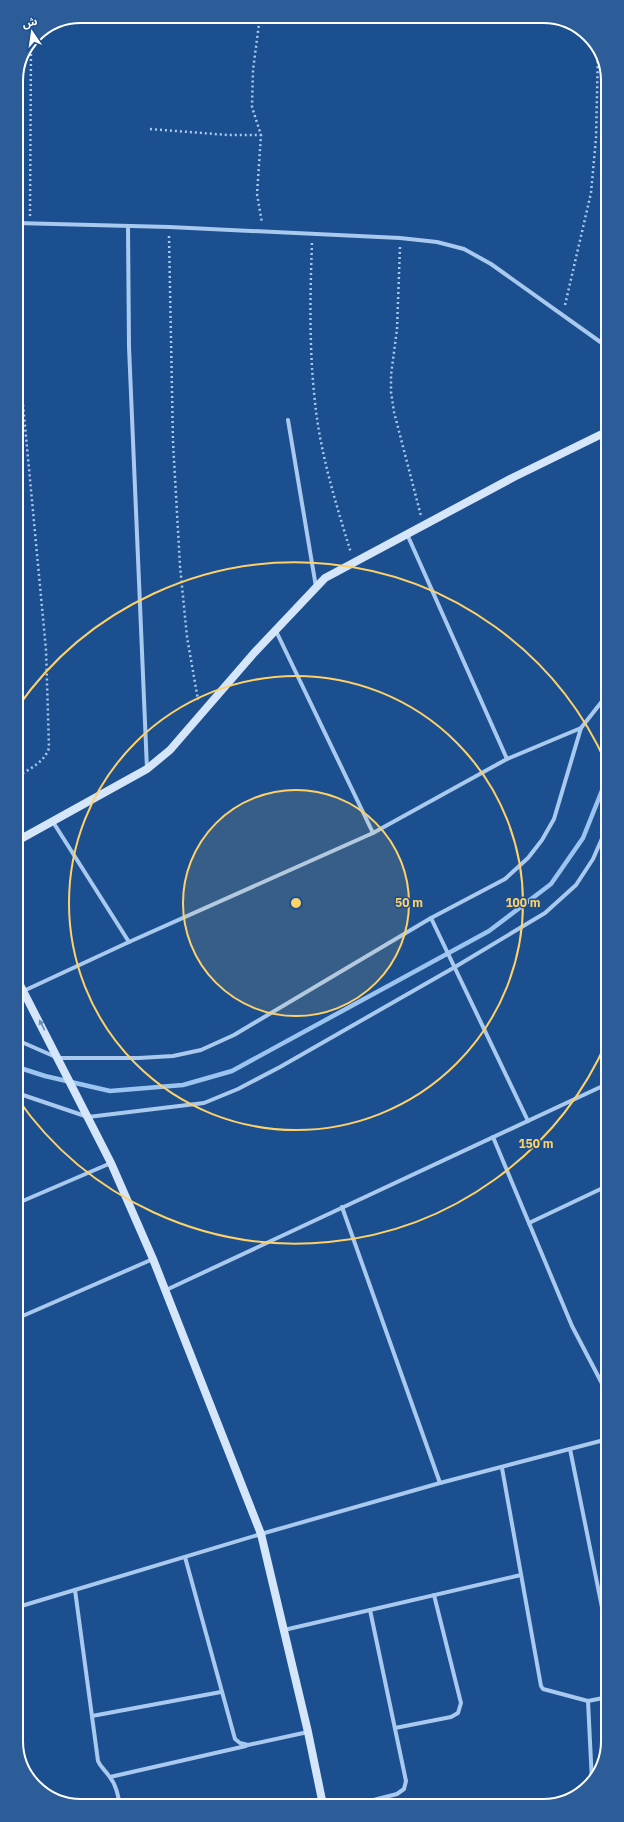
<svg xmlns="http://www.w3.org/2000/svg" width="624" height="1822" viewBox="0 0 624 1822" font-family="'IBM Plex Sans','Noto Sans Arabic',sans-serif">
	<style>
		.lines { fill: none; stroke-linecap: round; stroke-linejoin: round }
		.stream { stroke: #9cc4f0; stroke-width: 4.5 }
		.path { stroke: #a9c9ee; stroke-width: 2.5; stroke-dasharray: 2 3; stroke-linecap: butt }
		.street { stroke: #a9c9ee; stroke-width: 4 }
		.secondary { stroke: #d6e6fa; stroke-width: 8 }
		.oneway { fill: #668bba }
		.ring { fill: none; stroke: #ffd166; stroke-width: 2 }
		.rim { fill: none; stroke: #fff; stroke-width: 2 }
		.centre { fill: #ffd166; stroke: #1b4f8f; stroke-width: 2 }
		.ring-label { font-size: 12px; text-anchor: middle; font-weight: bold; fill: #ffd166; stroke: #1b4f8f; stroke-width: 3; stroke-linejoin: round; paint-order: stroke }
	</style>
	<rect width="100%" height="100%" fill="#1b4f8f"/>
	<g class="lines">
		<polyline class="stream" points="17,1067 45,1076 110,1091 183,1085 232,1071 489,931 551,884 583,838 607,778"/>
		<g class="path">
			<polyline points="260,16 253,70 252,107 261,135 257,194 262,223"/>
			<polyline points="150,129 228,135 261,135"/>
			<polyline points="30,216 31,44"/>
			<polyline points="169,236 173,442 180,566 187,637 198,700"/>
			<path d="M312,243c-2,52 -3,106 3,159 5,51 21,102 36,151"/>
			<polyline points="400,247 397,329 391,375 391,392 394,412 421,516"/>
			<polyline points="565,305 591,193 596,138 598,51"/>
			<path d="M16,330l30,320 3,98c-5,15 -20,21 -32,29"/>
		</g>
		<g class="street">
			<polyline points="16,223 169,227 400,238 437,242 464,249 491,264 606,346"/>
			<polyline points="128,226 129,347 147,769"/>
			<polyline points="288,420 316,587"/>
			<polyline points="407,534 507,759"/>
			<polyline points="276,631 373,833"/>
			<polyline points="53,822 129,942"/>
			<polyline points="431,918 528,1121"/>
			<polyline points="17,994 129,942 373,833 507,759 581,728"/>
			<polyline points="17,1040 58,1058 139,1058 173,1056 201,1050 234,1035 431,918 505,879 528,858 542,840 554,819 581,728 607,695"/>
			<polyline points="17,1093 88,1117 204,1103 238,1089 280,1067 455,967 545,913 576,885 593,859 607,827"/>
			<polyline points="493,1137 572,1326 608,1395"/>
			<polyline points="18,1203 111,1163"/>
			<polyline points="342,1207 440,1483"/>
			<polyline points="529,1223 607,1186"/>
			<polyline points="166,1290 607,1084"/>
			<polyline points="18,1318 153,1259"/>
			<polyline points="570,1449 608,1637"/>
			<polyline points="502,1468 541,1686 543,1689 588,1701 592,1782"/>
			<polyline points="185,1557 235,1739 240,1743 248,1745 308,1732"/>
			<path d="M75,1590l23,171c3,7 7,9 11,15 7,8 9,19 11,30"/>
			<polyline points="18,1607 261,1534 440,1483 608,1439"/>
			<polyline points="284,1630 521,1575"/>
			<polyline points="588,1701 608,1697"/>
			<polyline points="92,1716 221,1692"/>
			<polyline points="395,1728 451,1717 458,1713 461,1703 434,1595"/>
			<polyline points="110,1777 246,1746"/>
			<polyline points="354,1805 397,1794 404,1789 406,1781 370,1610"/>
		</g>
		<g class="secondary">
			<polyline points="17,841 147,769 170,750 254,653 325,578 514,477 606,432"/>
			<polyline points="17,979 111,1163 153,1259 261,1534 308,1732 323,1805"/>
		</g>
	</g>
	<defs><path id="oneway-solid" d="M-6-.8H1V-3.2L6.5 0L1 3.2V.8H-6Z"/></defs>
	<use class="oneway" href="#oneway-solid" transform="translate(42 1025) rotate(-117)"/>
	<circle cx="296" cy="903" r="113" fill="#ffd166" fill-opacity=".12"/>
	<g class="ring">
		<circle cx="296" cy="903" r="113"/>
		<circle cx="296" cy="903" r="227"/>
		<path d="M607 1041A340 340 0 0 1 17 1098M17 708A340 340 0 0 1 607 765"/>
	</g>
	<path d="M0 0H624V1822H0ZM81 23H543A58 58 0 0 1 601 81V1741A58 58 0 0 1 543 1799H81A58 58 0 0 1 23 1741V81A58 58 0 0 1 81 23Z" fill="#2d5d98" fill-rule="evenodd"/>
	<path class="rim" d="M81 23H543A58 58 0 0 1 601 81V1741A58 58 0 0 1 543 1799H81A58 58 0 0 1 23 1741V81A58 58 0 0 1 81 23Z"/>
	<circle cx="296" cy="903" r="6" class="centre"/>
	<g class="ring-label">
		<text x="409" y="907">50 m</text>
		<text x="523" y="907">100 m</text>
		<text x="536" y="1148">150 m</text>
	</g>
	<g transform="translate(32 32) rotate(347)" stroke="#1b4f8f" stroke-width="3" paint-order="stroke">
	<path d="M0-3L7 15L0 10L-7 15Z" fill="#ffffff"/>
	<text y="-6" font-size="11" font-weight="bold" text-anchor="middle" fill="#ffffff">ش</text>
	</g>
</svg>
